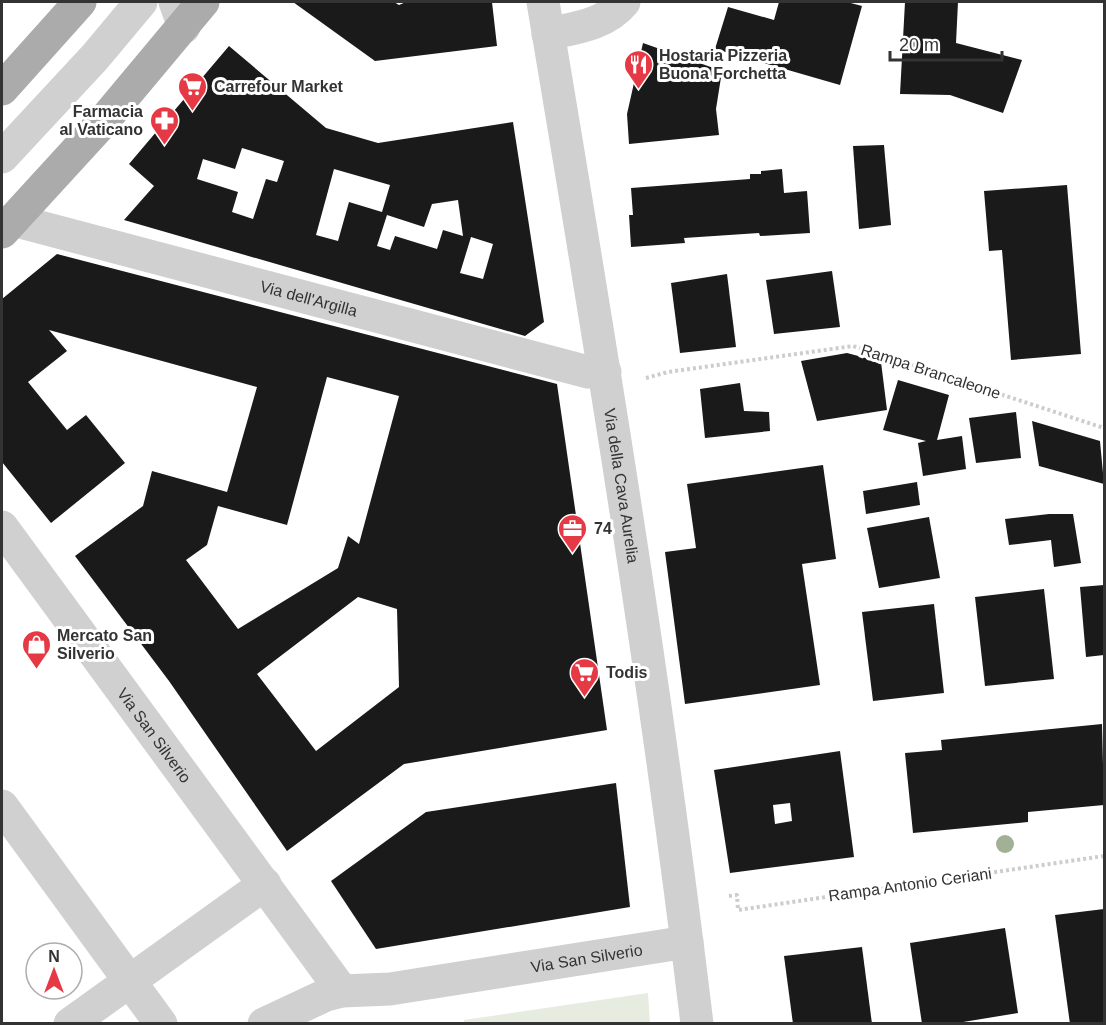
<svg xmlns="http://www.w3.org/2000/svg" width="1106" height="1025" viewBox="0 0 1106 1025" font-family="Helvetica,sans-serif">
	<style>
		.green { fill: #e6ecdf }
		.building { fill: #1a1a1a; fill-rule: evenodd }
		.lines { fill: none; stroke-linecap: round; stroke-linejoin: round }
		.path { stroke: #cdcdcd; stroke-width: 4; stroke-dasharray: 3 3; stroke-linecap: butt }
		.minor { stroke: #d0d0d0; stroke-width: 33 }
		.major { stroke: #ababab; stroke-width: 33 }
		.tree { fill: #a2b095 }
		.labels { text-anchor: middle; stroke-width: 6; stroke-linejoin: round; paint-order: stroke }
		.poi-label { font-size: 16px; font-weight: bold; fill: #333; stroke: #fff; text-anchor: start }
		.street-label { font-size: 16px; fill: #333; stroke: #fff }
	</style>
	<rect width="100%" height="100%" fill="#fff"/>
	<polygon class="green" points="648,993 650,1023 464,1023 464,1020"/>
	<g class="building">
		<polygon points="293,2 394,2 399,5 406,2 492,2 497,46 375,61"/>
		<polygon points="779,2 847,2 862,6 840,85 715,49 728,7 774,20"/>
		<polygon points="905,2 958,2 956,43 1022,60 1003,113 950,95 900,94"/>
		<polygon points="643,43 722,71 716,109 719,135 629,144 627,114"/>
		<path d="M229,46l97,82 52,15 135,-21 31,200 -19,14 -401,-116 30,-34 -25,-22zM242,148l42,13 -7,21 -11,-3 -13,40 -21,-7 6,-20 -41,-13 6,-20 32,10zM334,169l56,16 -8,27 -33,-10 -11,39 -22,-6zM458,200l5,36 -20,-6 -6,19 -42,-13 -5,14 -13,-4 10,-31 37,12 8,-23zM471,237l22,7 -10,35 -23,-6z"/>
		<polygon points="884,145 891,225 859,229 853,146"/>
		<polygon points="782,169 784,193 807,191 810,233 760,236 759,233 684,238 685,243 631,247 629,215 633,215 631,188 750,179 750,174 761,174 761,171"/>
		<polygon points="1067,185 1081,354 1011,360 1002,250 989,251 984,191"/>
		<path d="M57,254l500,130 50,346 -203,34 -117,87 -118,-170 -94,-125 68,-50 9,-35 75,21 30,-105 -208,-57 18,21 -39,31 39,48 19,-15 39,48 -74,60 -49,-61v-163zM327,377l72,19 -40,148 -11,-8 -10,32 -100,61 -52,-69 21,-15 11,-39 69,19zM358,597l39,12 2,78 -83,64 -59,-77z"/>
		<polygon points="832,271 840,327 774,334 766,280"/>
		<polygon points="727,274 736,347 680,353 671,283"/>
		<polygon points="847,353 881,362 887,410 817,421 801,361"/>
		<polygon points="898,380 949,395 937,440 962,436 966,469 923,476 918,443 926,441 883,430"/>
		<polygon points="740,383 744,411 769,412 770,431 705,438 700,389"/>
		<polygon points="1016,412 1021,458 976,463 969,418"/>
		<polygon points="1032,421 1100,441 1104,484 1039,466"/>
		<polygon points="823,465 836,559 802,564 820,685 685,704 665,552 696,548 687,484"/>
		<polygon points="917,482 920,505 866,514 863,491"/>
		<polygon points="1049,514 1073,514 1081,563 1054,567 1051,540 1009,545 1005,519"/>
		<polygon points="929,517 940,578 879,588 867,528"/>
		<polygon points="1104,585 1104,655 1086,657 1080,587"/>
		<polygon points="1044,589 1054,679 985,686 975,597"/>
		<polygon points="934,604 944,693 873,701 862,612"/>
		<polygon points="1102,724 1104,805 1028,812 1028,822 913,833 905,753 942,750 941,740"/>
		<path d="M840,751l14,106 -124,16 -16,-103zM790,803l2,18 -17,3 -2,-19z"/>
		<polygon points="616,783 630,907 376,949 331,881 426,812"/>
		<polygon points="1104,909 1104,1024 1070,1024 1055,915"/>
		<polygon points="1005,928 1018,1013 951,1024 922,1024 910,943"/>
		<polygon points="862,947 872,1024 793,1024 784,956"/>
	</g>
	<g class="lines">
		<g class="path">
			<polyline points="646,378 668,372 853,346 1104,428"/>
			<polyline points="729,896 737,895 738,910 1104,856"/>
		</g>
		<g class="minor">
			<polyline points="175,2 184,27"/>
			<path id="s1" d="M543,2c57,339 113,679 154,1022"/>
			<path d="M548,34c27,-6 57,-9 76,-32"/>
			<polyline points="2,157 95,57 141,2"/>
			<path id="s2" d="M13,220l575,152h17"/>
			<path id="s3" d="M2,527l340,464"/>
			<polyline points="2,806 161,1024"/>
			<polyline points="70,1024 265,884"/>
			<path id="s4" d="M264,1024l62,-29 16,-4 48,-2 297,-47"/>
		</g>
		<g class="major">
			<polyline points="2,89 80,2"/>
			<polyline points="2,232 101,124 203,2"/>
		</g>
	</g>
	<circle class="tree" cx="1005" cy="844" r="9"/>
	<defs>
		<symbol id="restaurant-pin" viewBox="-11 -11 22 30"><path d="M0 17L-7.5 6A9.5 9.5 0 1 1 7.5 6Z" fill="#e63946" stroke="#fff"/><path d="M-5-6h1v4h1v-4h1v4h1v-4h1v5L-1.5 .5V6h-2V.5L-5-1ZM5-6V6H3V1.5H1.5Q1.5-4 5-6Z" fill="#fff"/></symbol>
		<symbol id="supermarket-pin" viewBox="-11 -11 22 30"><path d="M0 17L-7.5 6A9.5 9.5 0 1 1 7.5 6Z" fill="#e63946" stroke="#fff"/><path d="M-6-5.5h2.5l.6 2H6L4.5 2H-2.5L-4.4-4H-6ZM-1.5 3.2a1.3 1.3 0 1 0 .1 0ZM3 3.2a1.3 1.3 0 1 0 .1 0Z" fill="#fff"/></symbol>
		<symbol id="pharmacy-pin" viewBox="-11 -11 22 30"><path d="M0 17L-7.5 6A9.5 9.5 0 1 1 7.5 6Z" fill="#e63946" stroke="#fff"/><path d="M-2-6h4v4h4v4h-4v4h-4v-4h-4v-4h4Z" fill="#fff"/></symbol>
		<symbol id="office-pin" viewBox="-11 -11 22 30"><path d="M0 17L-7.5 6A9.5 9.5 0 1 1 7.5 6Z" fill="#e63946" stroke="#fff"/><path d="M-6-3h4V-5.5h4V-3h4V5H-6ZM-1-4.5V-3h2v-1.5ZM-6 0V1H6V0Z" fill="#fff"/></symbol>
		<symbol id="shop-pin" viewBox="-11 -11 22 30"><path d="M0 17L-7.5 6A9.5 9.5 0 1 1 7.5 6Z" fill="#e63946" stroke="#fff"/><path d="M-5-2.5h2.3a2.7 3.5 0 0 1 5.4 0H5L5.5 6h-11ZM-1.5-2.5h3a1.5 2.3 0 0 0-3 0Z" fill="#fff"/></symbol>
	</defs>
	<g fill-rule="evenodd">
		<use href="#restaurant-pin" x="622" y="48" width="33" height="45"/>
		<use href="#supermarket-pin" x="176" y="70" width="33" height="45"/>
		<use href="#pharmacy-pin" x="148" y="104" width="33" height="45"/>
		<use href="#office-pin" x="556" y="512" width="33" height="45"/>
		<use href="#shop-pin" x="20" y="628" width="33" height="45"/>
		<use href="#supermarket-pin" x="568" y="656" width="33" height="45"/>
	</g>
	<g class="labels">
		<g class="poi-label">
			<text x="659" y="61">Hostaria Pizzeria<tspan x="659" dy="18">Buona Forchetta</tspan></text>
			<text x="214" y="92">Carrefour Market</text>
			<text x="143" y="117" text-anchor="end">Farmacia<tspan x="143" dy="18">al Vaticano</tspan></text>
			<text x="594" y="534">74</text>
			<text x="57" y="641">Mercato San<tspan x="57" dy="18">Silverio</tspan></text>
			<text x="606" y="678">Todis</text>
		</g>
		<g class="street-label">
			<text dy="6" stroke="none"><textPath href="#s2" startOffset="306">Via dell'Argilla</textPath></text>
			<text transform="translate(931 371) rotate(18)" y="6">Rampa Brancaleone</text>
			<text dy="6" stroke="none"><textPath href="#s1" startOffset="490">Via della Cava Aurelia</textPath></text>
			<text dy="6" stroke="none"><textPath href="#s3" startOffset="258">Via San Silverio</textPath></text>
			<text transform="translate(910 884) rotate(-8)" y="6">Rampa Antonio Ceriani</text>
			<text dy="6" stroke="none"><textPath href="#s4" startOffset="332">Via San Silverio</textPath></text>
		</g>
	</g>
	<rect width="1106" height="1025" fill="none" stroke="#333333" stroke-width="6"/>
	<g transform="translate(54 971)"><circle r="28" fill="#ffffff" stroke="#adadad" stroke-width="1.5"/>
	<path d="M0-4.5L10 22L0 15L-10 22Z" fill="#e63946"/>
	<text y="-9" font-size="16" font-weight="bold" text-anchor="middle" fill="#333333">N</text>
	</g>
	<path d="M890 51v9h112v-9" fill="none" stroke="#333333" stroke-width="3"/>
	<text x="899" y="51" font-size="18" fill="#333333" stroke="#ffffff" stroke-width="4.5" paint-order="stroke">20 m</text>
</svg>
